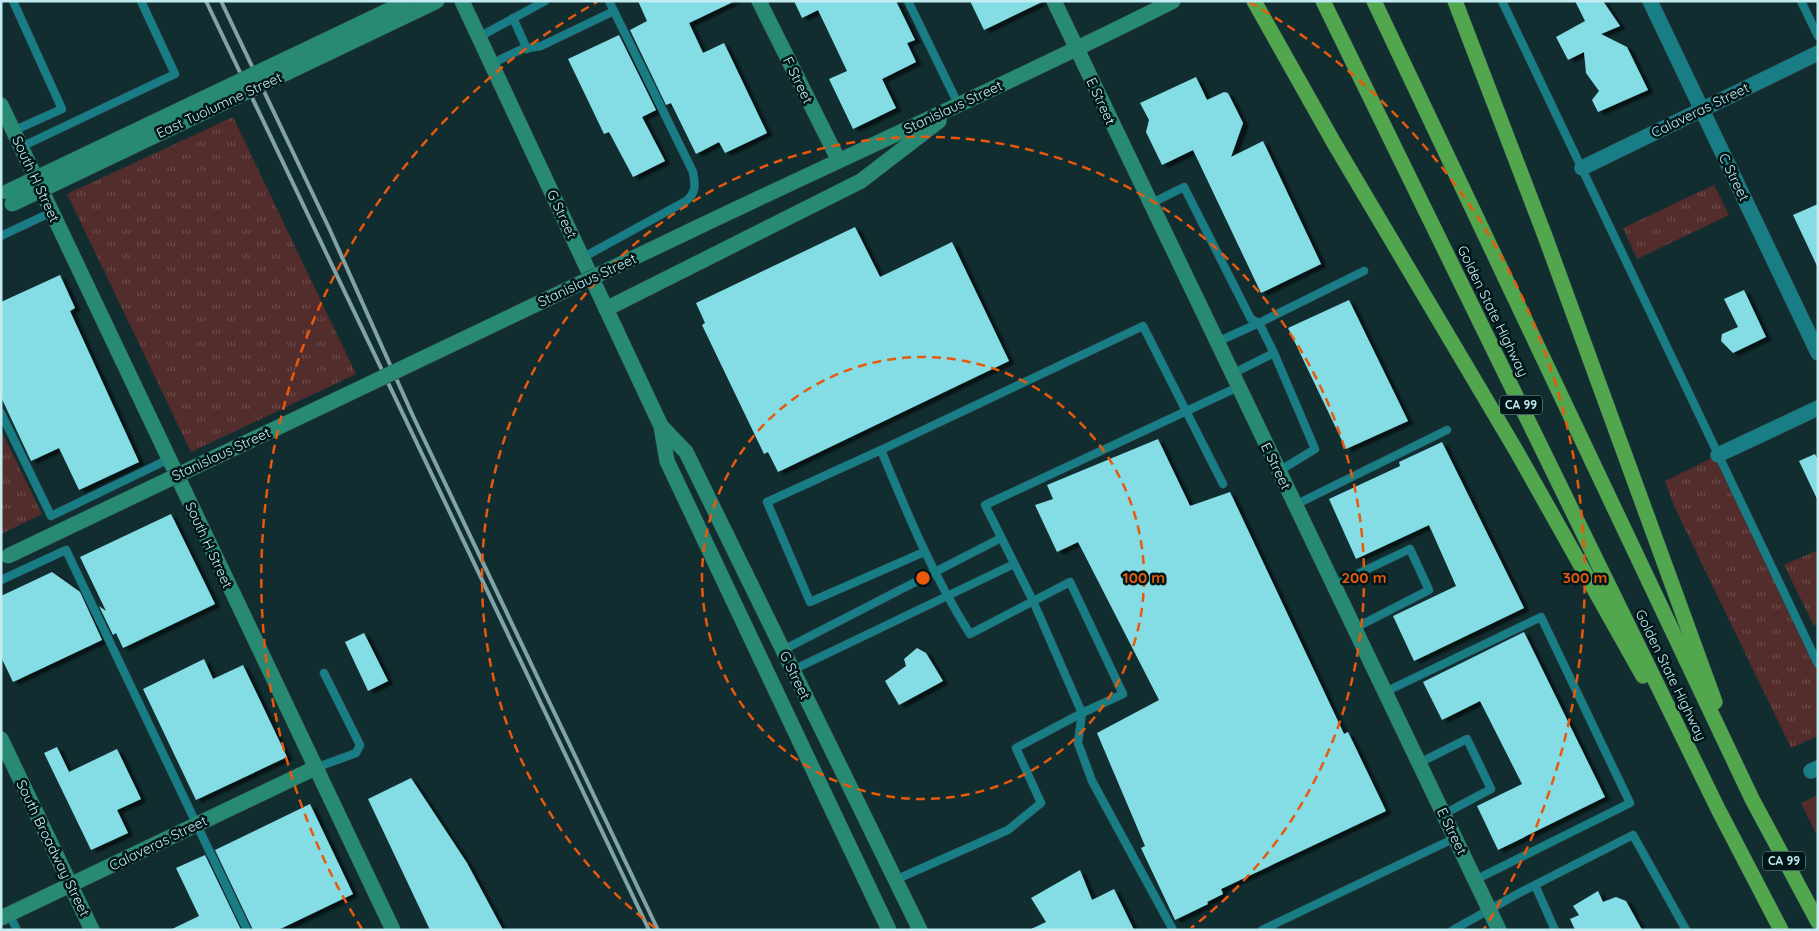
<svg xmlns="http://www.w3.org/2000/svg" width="1819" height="931" viewBox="0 0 1819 931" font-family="Quicksand,sans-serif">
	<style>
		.grass { fill: url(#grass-tufts) }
		.green { fill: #532d2b }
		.building { fill: #84dde4; filter: url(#shadow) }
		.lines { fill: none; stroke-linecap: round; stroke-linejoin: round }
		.lane-casing { stroke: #2f494c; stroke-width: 9 }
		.street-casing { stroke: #2f494c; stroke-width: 16 }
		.secondary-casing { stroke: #2f494c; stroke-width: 16 }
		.highway-casing { stroke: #2f494c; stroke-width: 16 }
		.lane { stroke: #187d85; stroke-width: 8 }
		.street { stroke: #187d85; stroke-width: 15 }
		.secondary { stroke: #298a74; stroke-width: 15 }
		.highway { stroke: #52a74e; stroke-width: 15 }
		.rail { stroke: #7fa3a6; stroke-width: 4 }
		.secondary-bridge-casing { stroke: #2f494c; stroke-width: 16; stroke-linecap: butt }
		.secondary-bridge { stroke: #298a74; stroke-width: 15 }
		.ring { fill: none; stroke: #e8590c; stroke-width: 2.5; stroke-dasharray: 9 6 }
		.labels { text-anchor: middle; stroke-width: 5; stroke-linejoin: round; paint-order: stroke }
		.shield { fill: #001518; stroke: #88acae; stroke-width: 1 }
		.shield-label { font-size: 12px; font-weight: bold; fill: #c2ecef }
		.street-label { font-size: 14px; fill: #c2ecef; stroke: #001518 }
		.centre { fill: #e8590c; stroke: #001518; stroke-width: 2.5 }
		.ring-label { font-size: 15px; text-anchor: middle; font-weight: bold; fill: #e8590c; stroke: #001518; stroke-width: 5; stroke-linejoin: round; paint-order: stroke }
	</style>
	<defs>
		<pattern id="grass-tufts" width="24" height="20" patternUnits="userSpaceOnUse" patternTransform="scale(1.25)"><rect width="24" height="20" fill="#532d2b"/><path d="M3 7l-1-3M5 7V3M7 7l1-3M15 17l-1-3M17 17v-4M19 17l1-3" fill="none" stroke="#6a4c4a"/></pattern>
		<filter id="shadow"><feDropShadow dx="5.5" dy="3" stdDeviation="1" flood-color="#0009"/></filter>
	</defs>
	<rect width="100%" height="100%" fill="#112d30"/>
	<g class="grass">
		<polygon points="233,117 356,374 191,452 67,194"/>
		<polygon points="1714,185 1729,215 1637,259 1623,228"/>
		<polygon points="1,430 42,514 1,534"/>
		<polygon points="1716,456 1818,666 1818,736 1791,748 1674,506 1665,481"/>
		<polygon points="1818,550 1818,624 1814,626 1784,565"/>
	</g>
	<polygon class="green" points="1818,795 1818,838 1801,803"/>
	<g class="building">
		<polygon points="638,1 735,1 689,23 703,53 724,43 767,133 725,153 719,142 696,154 671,103 666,105 630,30 647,21"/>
		<polygon points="794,1 896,1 915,40 907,43 916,62 882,79 896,108 853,129 829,79 847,71 818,10 802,18"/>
		<polygon points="970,1 1044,1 984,30"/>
		<polygon points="1575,1 1603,1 1620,26 1601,34 1627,47 1648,90 1598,112 1592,100 1599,91 1586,73 1584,52 1568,60 1556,37 1585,21"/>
		<polygon points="619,35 656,110 642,117 665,161 633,177 609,132 604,134 568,59"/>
		<polygon points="1196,77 1207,100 1224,92 1228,93 1243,123 1231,157 1263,141 1321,264 1261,293 1193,150 1162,165 1146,132 1149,120 1140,103"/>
		<polygon points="1818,204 1818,268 1793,215"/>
		<polygon points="855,227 880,277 952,242 1009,361 778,472 768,452 764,454 702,325 705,323 696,303"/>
		<polygon points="60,275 75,308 70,311 139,462 79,490 59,448 31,461 1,397 1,302"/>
		<polygon points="1744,290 1766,337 1733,353 1721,341 1722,334 1738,327 1724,299"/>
		<polygon points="1349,300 1408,421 1346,449 1288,328"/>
		<polygon points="1158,439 1190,506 1230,492 1344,734 1348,732 1386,811 1221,889 1223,894 1207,902 1208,904 1175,920 1141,848 1145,846 1097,733 1159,700 1078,542 1057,552 1035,505 1053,499 1047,485"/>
		<polygon points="1442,442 1524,608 1414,661 1393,616 1456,586 1429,525 1356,559 1329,499 1400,466 1399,462"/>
		<polygon points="1815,454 1818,460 1818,501 1799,461"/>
		<polygon points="171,514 215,604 123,648 116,633 113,635 99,606 106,611 80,557"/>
		<polygon points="52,572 80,592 102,640 13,682 1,657 1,596"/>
		<polygon points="1524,632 1605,797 1498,850 1477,806 1522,784 1480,701 1442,720 1423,682"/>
		<polygon points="364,633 388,681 368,691 345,642"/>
		<polygon points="917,648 926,653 943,681 899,705 885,681 906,666 904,659"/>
		<polygon points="204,659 213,679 243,665 287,757 196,800 143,689"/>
		<polygon points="57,747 69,772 117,749 141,799 117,810 128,833 91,850 44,753"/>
		<polygon points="411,778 467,863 503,930 430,930 368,799"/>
		<polygon points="310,804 353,894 278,930 253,930 215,850"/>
		<polygon points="205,855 241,930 170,930 199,916 176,868"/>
		<polygon points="1080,870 1092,900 1114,889 1134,930 1029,930 1046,922 1031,898"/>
		<polygon points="1598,891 1603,902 1616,897 1626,901 1642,930 1575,930 1570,919 1579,915 1573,906"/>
	</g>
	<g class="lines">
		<defs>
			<g id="lane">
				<polyline points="13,1 62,109 13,131"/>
				<polyline points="908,1 959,106"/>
				<polyline points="1502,1 1818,664"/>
				<polyline points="1801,1 1818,36"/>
				<polyline points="513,18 527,49"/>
				<polyline points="479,37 545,1"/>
				<polyline points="491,64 522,49 541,46 614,11"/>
				<polyline points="21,147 175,74 141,1"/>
				<polyline points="1150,204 1184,187 1251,319 1259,323"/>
				<polyline points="1,236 52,212"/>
				<path d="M582,258l104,-57c11,-9 9,-17 7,-29l-84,-171"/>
				<polyline points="1217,342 1259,323"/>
				<polyline points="1274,353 1315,449 1279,471"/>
				<polyline points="1232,374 1274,353 1259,323 1364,271"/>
				<polyline points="1,413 51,516 169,459"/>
				<polyline points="881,450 1143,326 1223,484"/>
				<polyline points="1295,505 1447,430"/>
				<path d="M924,552l-114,50 -43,-100 114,-52c26,63 52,126 89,184l100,-52 53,112 -41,19 -49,-112 -48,-96 253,-118"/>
				<polyline points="1,580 66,550 247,930"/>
				<polyline points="1334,585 1410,549 1429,590 1355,628"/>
				<polyline points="783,650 1001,538"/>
				<polyline points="793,670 1014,564"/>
				<polyline points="1385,692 1541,617 1630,803 1475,880"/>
				<polyline points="1082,713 1078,743 1092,781 1173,930"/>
				<polyline points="1419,763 1467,739 1491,789 1444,814"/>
				<polyline points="315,768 356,753 360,745 324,673"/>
				<polyline points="895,880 1008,830 1041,803 1016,748 1082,713"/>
				<polyline points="1535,885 1555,930"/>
				<polyline points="9,914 17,930"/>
				<polyline points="1262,930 1455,838"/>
				<polyline points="1453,930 1521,892 1633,835 1686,930"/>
			</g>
			<g id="street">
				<polyline points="1650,1 1818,353"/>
				<polyline points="1582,168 1818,53"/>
				<polyline points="1718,455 1818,408"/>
				<polyline points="1811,771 1818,768"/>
			</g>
			<g id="secondary">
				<polyline points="462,1 661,426 667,461 889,930"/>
				<polyline points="759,1 838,159"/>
				<polyline points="1054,1 1499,930"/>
				<polyline points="1,105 393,930"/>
				<path d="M669,241c168,-81 338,-156 504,-240"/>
				<polyline points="606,309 861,181 939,121"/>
				<polyline points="661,426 686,452 920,930"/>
				<polyline points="1,739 92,930"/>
				<polyline points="1,918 315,768"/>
			</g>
			<g id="highway">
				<polyline points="1254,1 1334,143 1517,452 1643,676"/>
				<polyline points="1323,1 1718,809 1781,930"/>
				<polyline points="1374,1 1752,799 1818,922"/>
				<polyline points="1455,1 1545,236 1715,702"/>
			</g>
		</defs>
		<use href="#lane" class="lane-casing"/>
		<use href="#street" class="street-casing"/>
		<use href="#secondary" class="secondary-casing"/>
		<use href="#highway" class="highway-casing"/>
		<use href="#lane" class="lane"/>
		<use href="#street" class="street"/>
		<use href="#secondary" class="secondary"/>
		<use href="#highway" class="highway"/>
		<g class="rail">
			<polyline points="206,1 649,930"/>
			<polyline points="221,1 329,228 413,416 658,930"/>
		</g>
		<defs>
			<g id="secondary-bridge">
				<polyline points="7,192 408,1"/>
				<polyline points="12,204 437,1"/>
				<polyline points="8,556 669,241"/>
			</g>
		</defs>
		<use href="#secondary-bridge" class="secondary-bridge-casing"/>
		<use href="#secondary-bridge" class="secondary-bridge"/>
	</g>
	<g class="ring">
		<circle cx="923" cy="578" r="221"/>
		<path d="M655 928A441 441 0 1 1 1191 928"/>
		<path d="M362 929A662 662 0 0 1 597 2M1249 2A662 662 0 0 1 1484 929"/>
	</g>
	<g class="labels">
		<g class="shield">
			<rect x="1500" y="395.5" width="42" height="19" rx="4"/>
			<rect x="1763" y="851.5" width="42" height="19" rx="4"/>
		</g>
		<g class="shield-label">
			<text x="1521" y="409">CA 99</text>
			<text x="1784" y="865">CA 99</text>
		</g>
		<g class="street-label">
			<text transform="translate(798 80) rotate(64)" y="5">F Street</text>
			<text transform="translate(1101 101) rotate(65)" y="5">E Street</text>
			<text transform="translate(219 105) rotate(-25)" y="5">East Tuolumne Street</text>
			<text transform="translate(953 107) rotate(-25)" y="5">Stanislaus Street</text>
			<text transform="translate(1700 110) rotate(-26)" y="5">Calaveras Street</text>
			<text transform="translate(1734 177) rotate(64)" y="5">C Street</text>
			<text transform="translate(36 179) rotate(65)" y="5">South H Street</text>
			<text transform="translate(562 214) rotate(65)" y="5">G Street</text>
			<text transform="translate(587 280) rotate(-25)" y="5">Stanislaus Street</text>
			<text transform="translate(1493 311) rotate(64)" y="5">Golden State Highway</text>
			<text transform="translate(221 454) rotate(-25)" y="5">Stanislaus Street</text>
			<text transform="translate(1276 466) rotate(64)" y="5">E Street</text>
			<text transform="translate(209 545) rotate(65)" y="5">South H Street</text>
			<text transform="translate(795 675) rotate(64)" y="5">G Street</text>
			<text transform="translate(1671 675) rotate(64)" y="5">Golden State Highway</text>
			<text transform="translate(1452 831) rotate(64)" y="5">E Street</text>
			<text transform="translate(158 843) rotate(-26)" y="5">Calaveras Street</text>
			<text transform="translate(53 848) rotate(64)" y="5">South Broadway Street</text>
		</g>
	</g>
	<circle cx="923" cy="578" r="8" class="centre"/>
	<g class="ring-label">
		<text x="1144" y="583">100 m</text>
		<text x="1364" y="583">200 m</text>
		<text x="1585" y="583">300 m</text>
	</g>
	<rect width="1819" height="931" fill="none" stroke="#c2ecef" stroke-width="5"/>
</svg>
